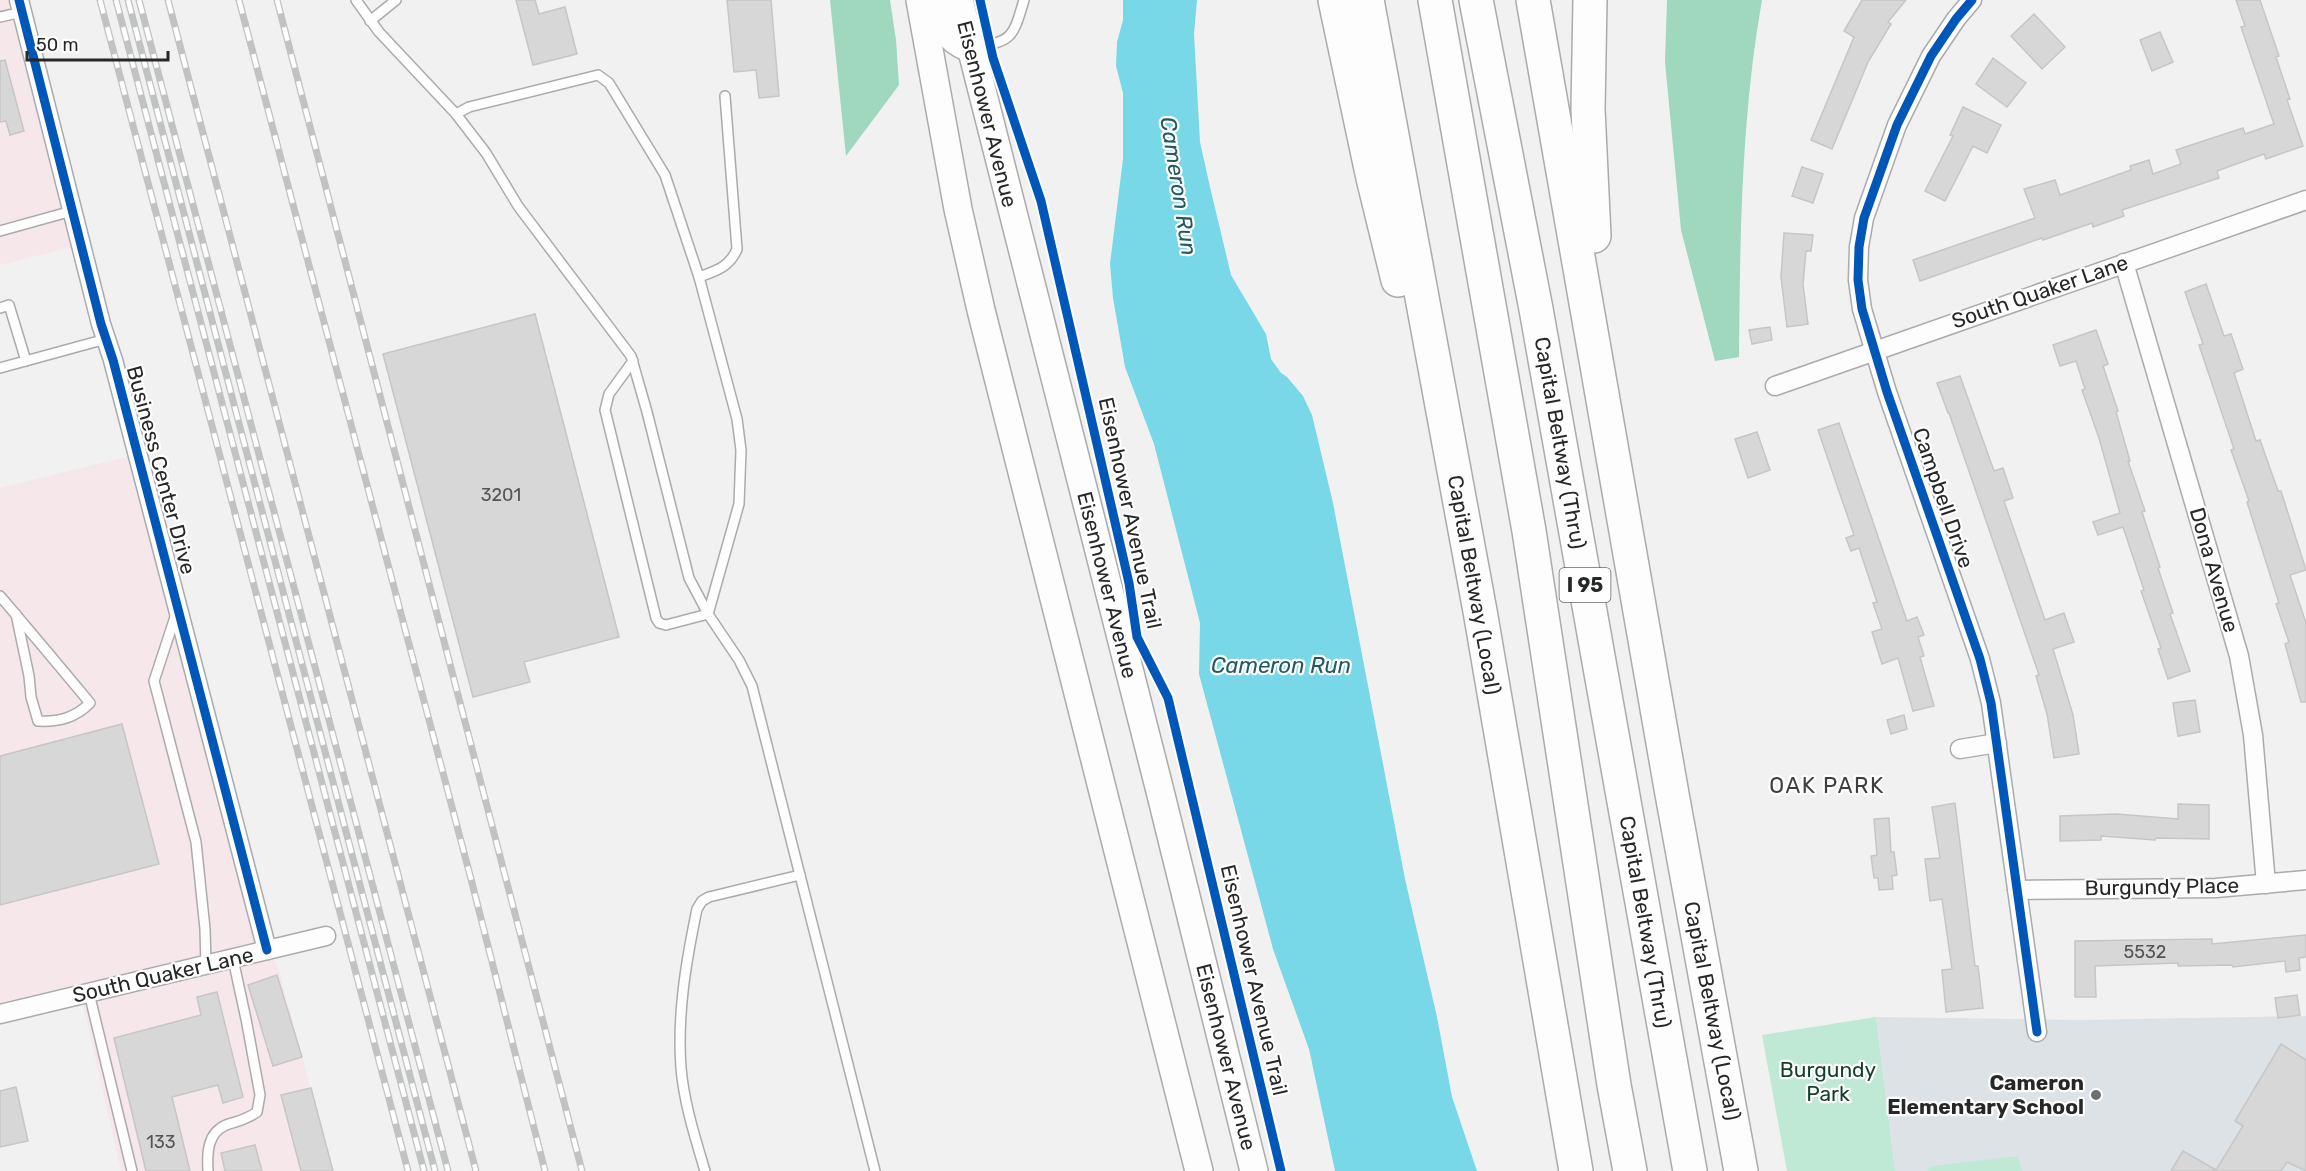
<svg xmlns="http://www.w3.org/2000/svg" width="2306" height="1171" viewBox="0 0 2306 1171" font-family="Rubik,sans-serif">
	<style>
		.commercial { fill: #f6e7ea }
		.built { fill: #dde2e6 }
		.green { fill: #bfe9d4 }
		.forest { fill: #a0d8bf }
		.water { fill: #78d8e7 }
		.building { fill: #d7d7d8; stroke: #c6c6c6; stroke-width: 1.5 }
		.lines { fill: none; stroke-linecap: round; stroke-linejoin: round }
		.service-casing { stroke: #ababab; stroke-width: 12 }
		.minor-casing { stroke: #ababab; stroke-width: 21 }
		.secondary-casing { stroke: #ababab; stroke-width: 30 }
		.motorway-casing { stroke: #ababab; stroke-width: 36 }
		.service { stroke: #fdfdfd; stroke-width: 9 }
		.minor { stroke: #fdfdfd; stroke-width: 18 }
		.secondary { stroke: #fdfdfd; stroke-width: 27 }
		.motorway { stroke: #fdfdfd; stroke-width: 33 }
		.rail-casing { stroke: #c1c2c2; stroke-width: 7 }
		.rail { stroke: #fefeff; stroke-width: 4.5; stroke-dasharray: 14; stroke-linecap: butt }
		.cycleway-casing { stroke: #fefeff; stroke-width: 13 }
		.cycleway { stroke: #0057b8; stroke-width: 9 }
		.poi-dot { fill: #6d6e6e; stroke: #fefeff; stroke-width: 2 }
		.labels { text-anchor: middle; stroke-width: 4.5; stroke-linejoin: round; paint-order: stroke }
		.number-label { font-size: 18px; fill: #535454 }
		.shield { fill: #fefeff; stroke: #676868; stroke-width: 1.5 }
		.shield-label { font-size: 20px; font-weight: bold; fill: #262727 }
		.street-label { font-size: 21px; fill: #262727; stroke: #fefeff }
		.park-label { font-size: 21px; fill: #123f2c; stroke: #fefeff }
		.poi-label { font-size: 21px; font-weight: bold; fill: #262727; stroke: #fefeff; text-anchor: end }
		.water-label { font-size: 22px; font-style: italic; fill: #215962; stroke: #fefeff }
		.neighbourhood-label { font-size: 22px; letter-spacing: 1.5px; fill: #3d3f40; stroke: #fefeff }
	</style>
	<rect width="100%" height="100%" fill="#f1f1f1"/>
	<g class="commercial">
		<polygon points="0,0 18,0 81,245 0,265"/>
		<polygon points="138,454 267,950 278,967 333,1171 121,1171 81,995 0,1014 0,488"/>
	</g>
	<polygon class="built" points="2306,1016 2306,1171 1895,1171 1876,1017 2079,1020"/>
	<g class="green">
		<polygon points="1876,1017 1895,1171 1787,1171 1762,1035"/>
		<polygon points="2018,1156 2022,1171 1927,1171 1932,1166"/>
	</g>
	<g class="forest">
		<polygon points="830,0 890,0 896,40 899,85 846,156"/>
		<path d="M1667,0h95c-21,118 -22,238 -23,357l-24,4 -34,-131 -16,-168z"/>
	</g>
	<polygon class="water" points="1123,0 1197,0 1194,34 1200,142 1210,187 1231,275 1266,334 1271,359 1281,373 1287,377 1303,396 1312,415 1333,503 1405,879 1437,1017 1452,1097 1477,1171 1335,1171 1309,1049 1273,949 1199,674 1200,623 1154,444 1125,367 1113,298 1110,264 1123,159 1123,93 1116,66 1117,42 1123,20"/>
	<g class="building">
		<polygon points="516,0 535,0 539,14 565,7 577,54 533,65"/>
		<polygon points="727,0 771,0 779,96 759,98 756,70 734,72"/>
		<polygon points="1862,0 1906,0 1888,22 1891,24 1868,62 1832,149 1811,140 1854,37 1844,31"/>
		<polygon points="2236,0 2260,0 2279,56 2276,57 2290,99 2287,100 2303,146 2266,159 2264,154 2217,171 2219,178 2122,210 2124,216 2093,227 2092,223 2043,240 2042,238 1920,281 1913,260 2035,218 2024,189 2055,180 2060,195 2131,170 2130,166 2149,160 2153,174 2181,164 2176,150 2243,128 2245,134 2274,124 2241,27 2245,26"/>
		<polygon points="2034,14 2065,47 2042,69 2011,36"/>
		<polygon points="2160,32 2173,62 2152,71 2140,40"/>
		<polygon points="1993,58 2026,83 2007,107 1976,84"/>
		<polygon points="5,60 24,131 10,135 6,121 0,122 0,61"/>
		<polygon points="1963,107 2001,125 1987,153 1973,146 1945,201 1925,191 1953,136 1950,135"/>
		<polygon points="1802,167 1823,174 1813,203 1792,196"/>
		<polygon points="1784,233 1813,235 1811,251 1806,251 1803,284 1808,324 1787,327 1781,277"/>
		<polygon points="2206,284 2224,336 2231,334 2243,369 2234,373 2256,441 2260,440 2278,491 2281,491 2306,570 2290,575 2306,623 2306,702 2301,702 2285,644 2289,642 2276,604 2279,603 2247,502 2249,501 2231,450 2234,449 2199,345 2203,344 2185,292"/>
		<polygon points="535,314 619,637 524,662 530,682 473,697 383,354"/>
		<polygon points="1770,327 1772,340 1752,344 1749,330"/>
		<polygon points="2096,330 2108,364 2103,366 2118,411 2116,412 2130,461 2128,461 2145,511 2142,512 2160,567 2158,568 2173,613 2170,614 2190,671 2168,679 2158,649 2161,648 2141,591 2144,590 2123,527 2098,535 2093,522 2120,513 2099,438 2082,390 2085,389 2076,361 2060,366 2053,345"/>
		<polygon points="1960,376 1994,471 2003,468 2013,498 2004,501 2045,620 2064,613 2074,642 2053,649 2073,715 2079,754 2054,758 2047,714 2036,676 2039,675 1949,413 1948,413 1937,383"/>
		<polygon points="1839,423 1907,621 1917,617 1924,635 1918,637 1924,656 1920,657 1934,706 1913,711 1898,658 1882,664 1872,632 1882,629 1873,603 1877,602 1859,548 1851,551 1846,538 1854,535 1818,430"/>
		<polygon points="1757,432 1770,470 1748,478 1735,439"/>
		<polygon points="2195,700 2200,732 2178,736 2173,703"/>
		<polygon points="1904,715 1907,729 1891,734 1887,720"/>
		<polygon points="122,724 159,864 0,905 0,756"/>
		<polygon points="1955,803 1975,966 1978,966 1983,1008 1946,1012 1942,970 1952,969 1942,899 1930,901 1925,859 1940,858 1932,807"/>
		<polygon points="2178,804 2209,805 2209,839 2156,838 2155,840 2101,836 2101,840 2060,841 2060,816 2116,814 2178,819"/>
		<polygon points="1889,818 1891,852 1894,852 1897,875 1892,876 1893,889 1879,890 1878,878 1874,878 1871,856 1877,855 1874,819"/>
		<polygon points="2306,935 2306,957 2299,958 2300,970 2286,972 2285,961 2233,967 2232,965 2178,966 2178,963 2095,966 2096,997 2075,997 2075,941 2212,939 2212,944"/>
		<polygon points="277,975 302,1057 273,1066 248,985"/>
		<polygon points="217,992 243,1097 223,1103 218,1085 172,1097 190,1171 146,1171 114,1038 201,1015 197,997"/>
		<polygon points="2297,995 2300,1015 2278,1018 2275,998"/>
		<polygon points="2281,1044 2306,1060 2306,1171 2287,1162 2281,1171 2171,1171 2183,1151 2216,1170 2243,1126 2235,1121"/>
		<polygon points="16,1087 28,1141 0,1147 0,1091"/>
		<polygon points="311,1088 333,1171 301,1171 281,1095"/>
		<polygon points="255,1145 262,1171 225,1171 221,1153"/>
	</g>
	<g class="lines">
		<defs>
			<g id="service">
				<polyline points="356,0 379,32 456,114 486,153 518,206 631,356 647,412 689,578 708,614 739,660 752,686 875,1171"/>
				<polyline points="0,17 22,12"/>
				<polyline points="370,21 396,0"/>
				<path d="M973,47c40,-5 40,-10 51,-47"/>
				<polyline points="456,114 469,107 598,75 609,83 665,175 699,277 737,419 741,450 739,504 708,614 666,625 659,623 656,618 605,410 609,394 633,361"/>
				<polyline points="0,231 72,211"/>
				<path d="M699,277c16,-6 31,-10 38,-28l-12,-153"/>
				<polyline points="0,308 9,305 26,361"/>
				<polyline points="0,368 106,339"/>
				<path d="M0,596c30,35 60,71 90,107 -15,15 -31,19 -52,18l-7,-24 -2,-21 -13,-62"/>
				<polyline points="176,614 154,681 196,842 205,929 206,965"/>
				<polyline points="89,993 132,1171"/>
				<path d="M208,1171c-1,-17 -1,-38 18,-46 12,-4 20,-5 31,-13l3,-17 -14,-76 -13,-60"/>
				<path d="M705,1171c-10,-34 -21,-68 -24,-103 -4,-54 5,-106 16,-159l5,-8 7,-4 91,-22"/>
			</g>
			<g id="minor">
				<polyline points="19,0 101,324 113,360 267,950"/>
				<polyline points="1972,0 1956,19 1931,56 1897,125 1864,218 1859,247 1858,280 1862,309 1887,392 1980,659 1991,703 2037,1032"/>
				<polyline points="2124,263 2239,656 2253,735 2266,884"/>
				<polyline points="1775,386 2306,200"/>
				<polyline points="1960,749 1997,743"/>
				<polyline points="2017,890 2216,888 2306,880"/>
				<polyline points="0,1014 326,936"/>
			</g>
			<g id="secondary">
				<polyline points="920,0 958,209 981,310 1199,1171"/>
				<path d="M937,0c6,25 7,38 32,48"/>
				<polyline points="959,0 1160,791 1254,1171"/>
			</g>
			<g id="motorway">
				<polyline points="1335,0 1373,178 1398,280"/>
				<polyline points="1367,0 1480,611 1576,1171"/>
				<polyline points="1435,0 1529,531 1614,1085 1630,1171"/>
				<polyline points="1476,0 1536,309 1690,1171"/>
				<polyline points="1533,0 1672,794 1741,1171"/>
				<polyline points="1590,0 1588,109 1594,236"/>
			</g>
		</defs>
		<use href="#service" class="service-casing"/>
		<use href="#minor" class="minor-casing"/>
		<use href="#secondary" class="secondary-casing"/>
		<use href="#motorway" class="motorway-casing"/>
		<use href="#service" class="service"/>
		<use href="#minor" class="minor"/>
		<use href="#secondary" class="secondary"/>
		<use href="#motorway" class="motorway"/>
		<defs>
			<g id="rail">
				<polyline points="100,0 408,1171"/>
				<polyline points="116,0 424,1171"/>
				<polyline points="128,0 435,1171"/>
				<polyline points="139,0 448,1171"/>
				<polyline points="168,0 476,1171"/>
				<polyline points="239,0 471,879 545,1171"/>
				<polyline points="277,0 582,1171"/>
			</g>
		</defs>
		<use href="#rail" class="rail-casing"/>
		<use href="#rail" class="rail"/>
		<defs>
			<g id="cycleway">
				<polyline points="19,0 101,324 113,360 267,950"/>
				<polyline points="980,0 993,58 1041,201 1129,583 1137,637 1168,698 1281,1171"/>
				<polyline points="1972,0 1956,19 1931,56 1897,125 1864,218 1859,247 1858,280 1862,309 1887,392 1980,659 1991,703 2037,1032"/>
			</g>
		</defs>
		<use href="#cycleway" class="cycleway-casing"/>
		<use href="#cycleway" class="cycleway"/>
	</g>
	<circle class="poi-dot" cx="2096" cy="1095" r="6"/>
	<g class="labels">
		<g class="number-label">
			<text x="501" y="501">3201</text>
			<text x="2145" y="958">5532</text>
			<text x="161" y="1148">133</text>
		</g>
		<rect class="shield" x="1559.5" y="568" width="51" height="34" rx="4.5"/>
		<g class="shield-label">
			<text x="1585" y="592">I 95</text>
		</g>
		<g class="street-label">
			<text transform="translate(987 114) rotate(76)" y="7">Eisenhower Avenue</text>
			<text transform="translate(2040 292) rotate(-19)" y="7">South Quaker Lane</text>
			<text transform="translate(1560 443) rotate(80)" y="7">Capital Beltway (Thru)</text>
			<text transform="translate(161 470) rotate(75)" y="7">Business Center Drive</text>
			<text transform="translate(1943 498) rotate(71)" y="7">Campbell Drive</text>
			<text transform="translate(1130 513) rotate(78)" y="7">Eisenhower Avenue Trail</text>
			<text transform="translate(2214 570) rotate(74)" y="7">Dona Avenue</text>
			<text transform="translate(1107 585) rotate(76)" y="7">Eisenhower Avenue</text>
			<text transform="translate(1474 585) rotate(80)" y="7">Capital Beltway (Local)</text>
			<text transform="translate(2162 887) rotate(-1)" y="7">Burgundy Place</text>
			<text transform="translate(1645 922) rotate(80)" y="7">Capital Beltway (Thru)</text>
			<text transform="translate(163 975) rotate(-13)" y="7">South Quaker Lane</text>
			<text transform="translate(1254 980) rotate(77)" y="7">Eisenhower Avenue Trail</text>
			<text transform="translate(1712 1011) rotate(79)" y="7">Capital Beltway (Local)</text>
			<text transform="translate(1226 1057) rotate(76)" y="7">Eisenhower Avenue</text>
		</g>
		<g class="park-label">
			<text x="1828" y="1077">Burgundy<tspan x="1828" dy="24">Park</tspan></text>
		</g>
		<g class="poi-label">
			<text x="2084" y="1090">Cameron<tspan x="2084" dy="24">Elementary School</tspan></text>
		</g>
		<g class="water-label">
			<text transform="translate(1179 186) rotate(81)" y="8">Cameron Run</text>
			<text x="1281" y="673">Cameron Run</text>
		</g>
		<g class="neighbourhood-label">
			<text x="1827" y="793">OAK PARK</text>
		</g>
	</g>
	<path d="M27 51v9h141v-9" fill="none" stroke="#262727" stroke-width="3"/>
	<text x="36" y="51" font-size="18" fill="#262727" stroke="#fefeff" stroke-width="4.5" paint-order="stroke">50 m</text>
</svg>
